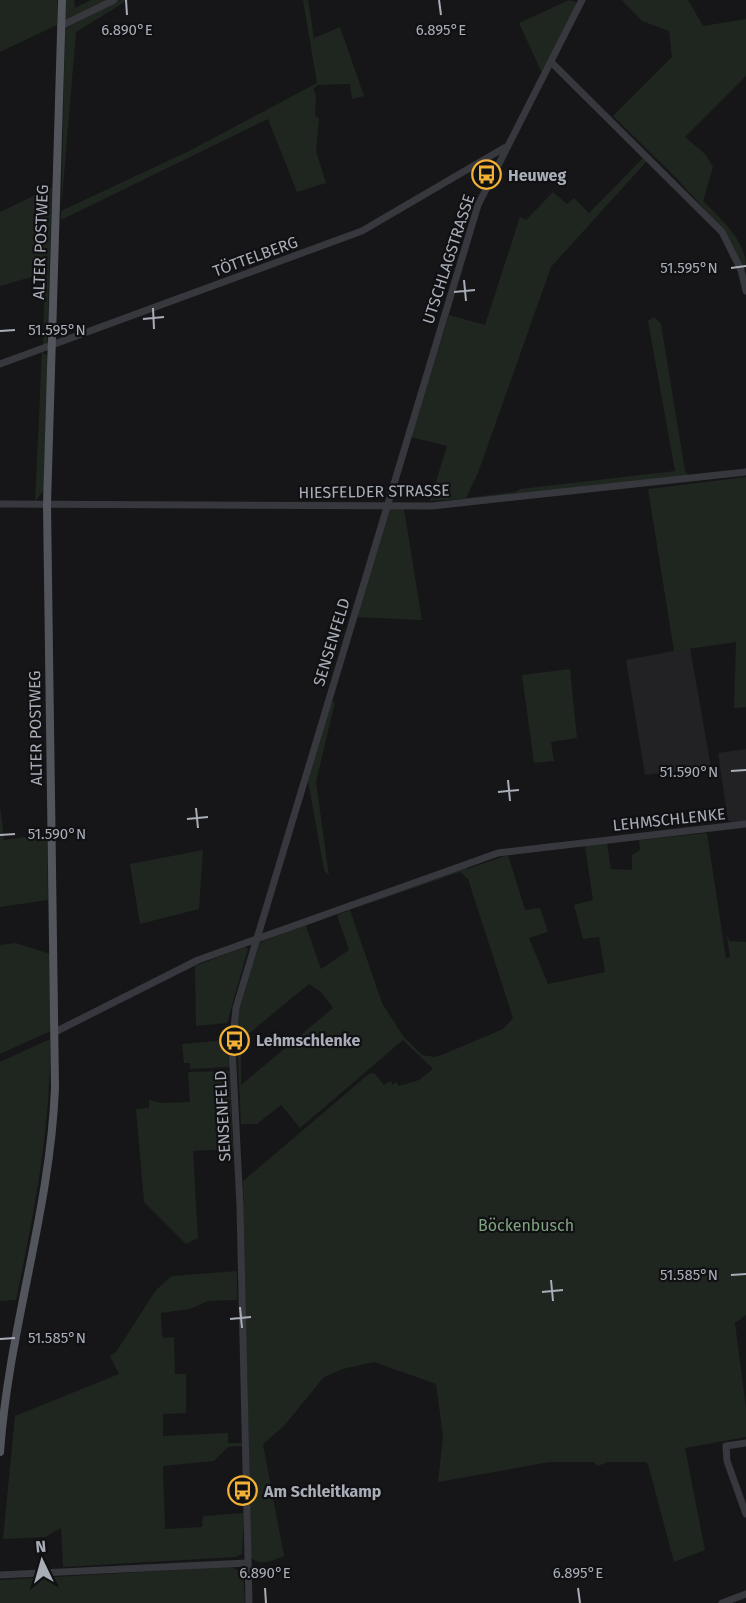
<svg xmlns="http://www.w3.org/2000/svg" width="746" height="1603" viewBox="0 0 746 1603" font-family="'Fira Sans',sans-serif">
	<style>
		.built { fill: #222225 }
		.green { fill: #1e261f; fill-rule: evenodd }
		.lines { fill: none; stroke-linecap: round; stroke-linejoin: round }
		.minor { stroke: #37383d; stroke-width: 7 }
		.major { stroke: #53555c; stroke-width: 8 }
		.ticks { fill: none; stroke: #a8adb8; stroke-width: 2 }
		.labels { text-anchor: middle; stroke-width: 4.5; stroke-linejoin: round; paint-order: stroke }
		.poi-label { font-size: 16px; font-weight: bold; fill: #a8adb8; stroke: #111113; text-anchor: start }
		.street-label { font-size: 16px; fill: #a8adb8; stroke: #111113 }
		.park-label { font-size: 16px; fill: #7fa381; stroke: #111113 }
		.ticks-label { font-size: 15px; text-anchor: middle; fill: #a8adb8; stroke: #111113; stroke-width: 4.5; stroke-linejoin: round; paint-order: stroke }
	</style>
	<rect width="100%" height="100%" fill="#161618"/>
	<g class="built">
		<polygon points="690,648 711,767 645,775 626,660"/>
		<polygon points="746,749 746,821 732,822 728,820 718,753"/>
	</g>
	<g class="green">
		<polygon points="0,0 57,0 57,25 0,52"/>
		<polygon points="65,0 74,0 75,8 91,0 111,0 64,21"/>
		<polygon points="119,0 128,0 76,32 61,211 189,151 317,83 303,0 308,0 314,38 340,27 364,96 352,99 350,84 318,85 313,89 316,96 315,116 319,118 316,151 326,183 297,192 268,119 61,220 65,29"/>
		<polygon points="569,0 578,3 542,73 519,23"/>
		<path d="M622,0h66l15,26 43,-7v57l-61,61 21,18 7,12 -10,34c17,17 43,40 43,65h-5c-23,-54 -86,-108 -128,-150l59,-59 -3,-26 -27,-10z"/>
		<polygon points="643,158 647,161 551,267 478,473 466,498 515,492 520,489 675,471 648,321 654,317 661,324 685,471 690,476 466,502 465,499 430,501 447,446 411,437 449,315 485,325 520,217 526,220 553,192 567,204 574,198 589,213"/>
		<polygon points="52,187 47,343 43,345 45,273 0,286 0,212"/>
		<polygon points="42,352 48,356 44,490 35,501"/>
		<polygon points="746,477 746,707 734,708 736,642 674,651 648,489"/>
		<polygon points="386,509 404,509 422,620 355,617"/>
		<polygon points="570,669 577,738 551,742 554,761 534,763 522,675"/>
		<polygon points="331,702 335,702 316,782 329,876 324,870 308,781"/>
		<polygon points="0,805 4,840 47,834 48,900 0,907"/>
		<path d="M707,833l19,125 4,-1 -3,-21 3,5 16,1v373l-11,8 11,85v29l-61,11 20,102 -31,12 -26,-98 -3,-2h-37l-10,4 -5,-4h-43l-112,20 5,-46 -7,-52 -62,-22 -31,7 -19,8 -40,49 -21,18 21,112c-12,5 -22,10 -33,2l-8,-377 127,-108 5,1 9,11 6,-4 3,4 3,-3 3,4 20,-6 14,-11 -30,-29 -103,88 -19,-23 -24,19h-16l-5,-103 23,-78 65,-26 3,1 -21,8 15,43 28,-19 -12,-35 128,-49 2,3 41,-14 17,55 15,-2 8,24 -19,6 19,46 57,-12 -6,-35 -16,2 -9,-34 19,-5 -8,-54 22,-3 4,26 21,1v-15l8,-5 -1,-10zM460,872l8,7 45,139 -10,11 -59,25 -9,3 -13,-2 -19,-19 -21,-33 -32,-93zM309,984l12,8 12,16 -92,77v-45z"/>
		<polygon points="203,850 199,909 140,924 130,864"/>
		<polygon points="16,943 50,954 51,1031 0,1054 0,945"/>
		<polygon points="245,947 248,949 227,1023 196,1026 195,966"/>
		<path d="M50,1039c1,90 -16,174 -34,261l-16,1v-239z"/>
		<polygon points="228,1040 229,1067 190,1069 190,1063 184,1063 182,1044"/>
		<polygon points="229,1071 233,1149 193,1151 198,1238 186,1244 144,1202 136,1109 149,1108 149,1100 162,1103 190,1102 188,1072"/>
		<polygon points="237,1271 237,1300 208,1301 190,1309 161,1313 162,1335 164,1338 174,1337 175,1374 186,1374 186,1413 163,1414 163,1436 228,1433 228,1443 242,1443 242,1446 228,1447 214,1461 163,1466 165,1529 202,1527 203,1516 244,1513 242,1554 236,1557 63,1567 61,1528 45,1537 3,1539 15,1416 119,1374 110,1356 116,1352 156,1290 172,1276"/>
		<polygon points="231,1567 243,1573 245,1603 0,1603 0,1580"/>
	</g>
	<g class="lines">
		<g class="minor">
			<polyline points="61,26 114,0"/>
			<polyline points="552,63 722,232 741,270 746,291"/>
			<polyline points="0,364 362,231 504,148"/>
			<polyline points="0,504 432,506 746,472"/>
			<polyline points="55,1032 198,960 498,853 746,824"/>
			<polyline points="746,1443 726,1446 727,1461 746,1514"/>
			<polyline points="0,1575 247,1563"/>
			<polyline points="249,1603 240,1206 232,1048 236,1008 478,205 582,0"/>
			<polyline points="722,1603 746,1594"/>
		</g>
		<path class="major" d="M0,1452c9,-125 50,-240 55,-364l-8,-583 15,-505"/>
	</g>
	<path class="ticks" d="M126,0l1,15M439,0l2,15M731,268l15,-2M464,280l2,21M454,292l21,-2M153,308l1,21M143,319l21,-2M0,331l15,-1M731,771l15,-1M508,780l2,21M498,792l21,-2M196,808l2,20M187,819l21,-2M0,835l15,-1M731,1275l15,-1M551,1280l2,21M542,1292l21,-2M240,1307l2,21M230,1319l21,-2M0,1339l15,-1M265,1588l1,15M578,1588l2,15"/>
	<defs>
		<symbol id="bus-ring" viewBox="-11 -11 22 22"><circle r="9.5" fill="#111113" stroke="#f2b134" stroke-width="1.5"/><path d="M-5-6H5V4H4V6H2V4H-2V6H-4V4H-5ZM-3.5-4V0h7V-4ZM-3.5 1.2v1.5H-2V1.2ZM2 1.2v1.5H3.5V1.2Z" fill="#f2b134"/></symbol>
	</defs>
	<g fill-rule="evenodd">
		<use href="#bus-ring" x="470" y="158" width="33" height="33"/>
		<use href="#bus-ring" x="218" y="1024" width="33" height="33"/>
		<use href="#bus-ring" x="226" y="1474" width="33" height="33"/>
	</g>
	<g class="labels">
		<g class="poi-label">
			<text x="508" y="181">Heuweg</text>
			<text x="256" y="1046">Lehmschlenke</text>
			<text x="264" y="1497">Am Schleitkamp</text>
		</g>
		<g class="street-label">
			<text transform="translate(40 242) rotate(-88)" y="6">ALTER POSTWEG</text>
			<text transform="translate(255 256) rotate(-20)" y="6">TÖTTELBERG</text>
			<text transform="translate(448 259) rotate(-72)" y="6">UTSCHLAGSTRASSE</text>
			<text transform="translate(374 491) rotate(-1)" y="6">HIESFELDER STRASSE</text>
			<text transform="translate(331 642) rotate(-73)" y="6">SENSENFELD</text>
			<text transform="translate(35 728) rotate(-91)" y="6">ALTER POSTWEG</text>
			<text transform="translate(669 819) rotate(-6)" y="6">LEHMSCHLENKE</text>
			<text transform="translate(222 1116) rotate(-93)" y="6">SENSENFELD</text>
		</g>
		<g class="park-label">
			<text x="526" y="1231">Böckenbusch</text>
		</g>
	</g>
	<g class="ticks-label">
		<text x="127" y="35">6.890°E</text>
		<text x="441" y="35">6.895°E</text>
		<text x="689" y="273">51.595°N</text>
		<text x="57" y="335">51.595°N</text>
		<text x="689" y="777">51.590°N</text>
		<text x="57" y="839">51.590°N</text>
		<text x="689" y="1280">51.585°N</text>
		<text x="57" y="1343">51.585°N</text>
		<text x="265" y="1578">6.890°E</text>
		<text x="578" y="1578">6.895°E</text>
	</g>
	<g transform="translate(42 1561) rotate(355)" stroke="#111113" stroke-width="4.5" paint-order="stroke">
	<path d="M0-4.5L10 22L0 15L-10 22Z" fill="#a8adb8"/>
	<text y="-9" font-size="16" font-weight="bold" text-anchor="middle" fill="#a8adb8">N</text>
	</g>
</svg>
